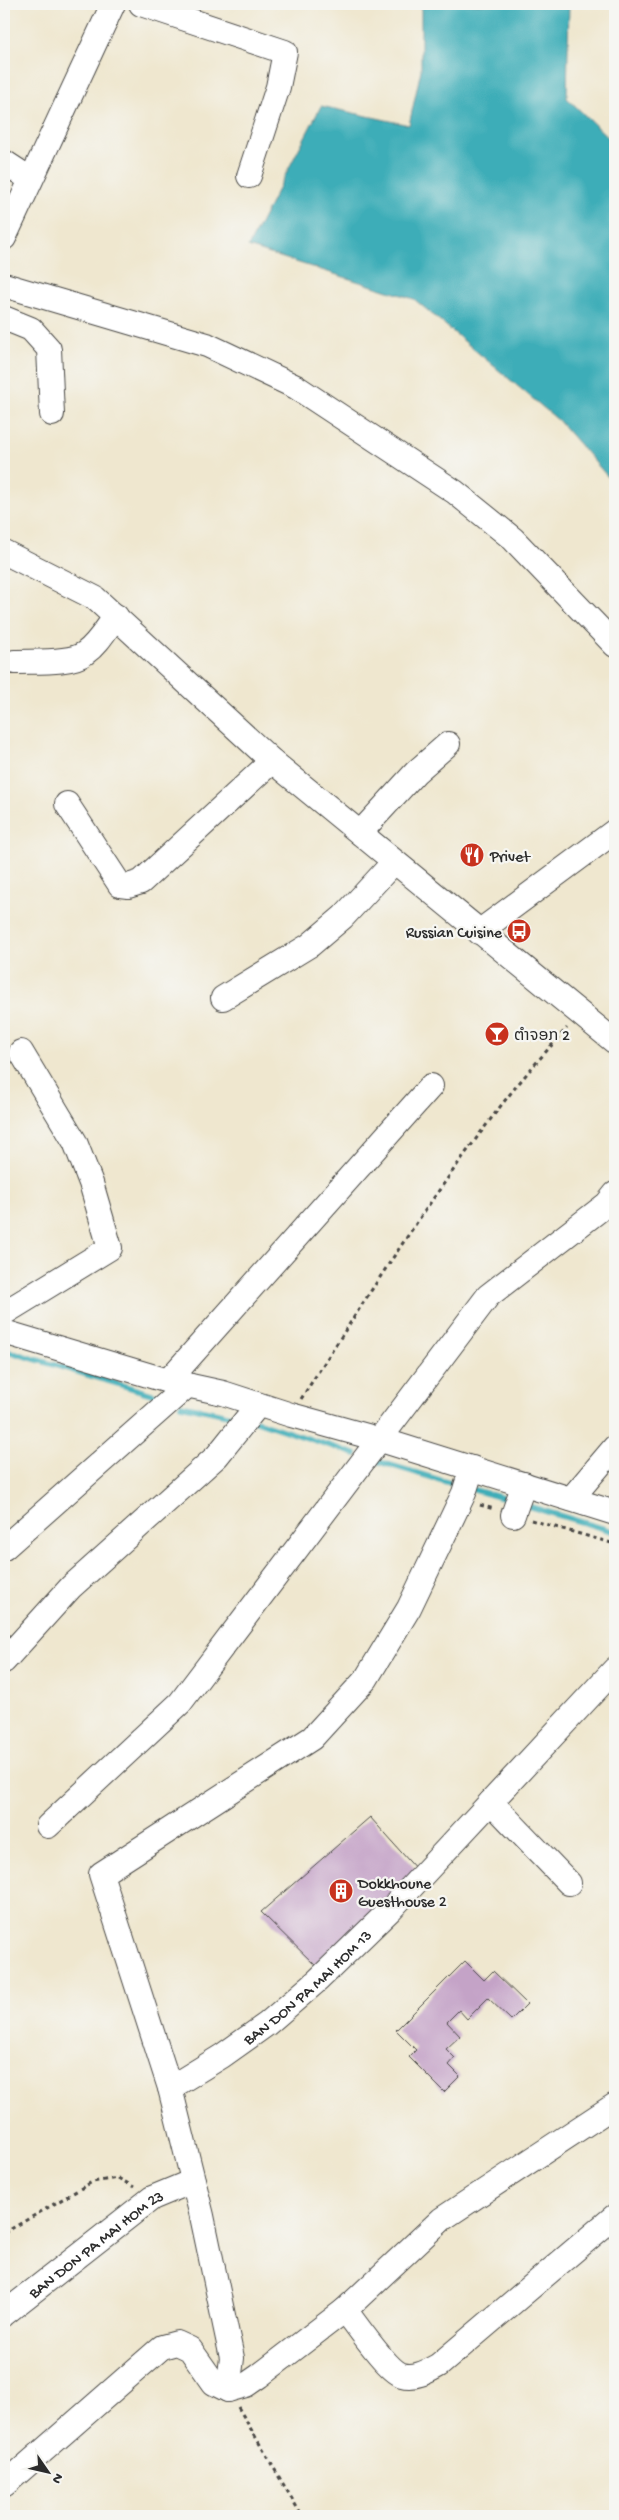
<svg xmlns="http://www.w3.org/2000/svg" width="619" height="2520" viewBox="0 0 619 2520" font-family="'Gochi Hand','Noto Sans Lao',sans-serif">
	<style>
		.water { fill: #3dadb8; stroke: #346c72 }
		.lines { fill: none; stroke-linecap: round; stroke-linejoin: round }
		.stream { stroke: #3dadb8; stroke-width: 5.5 }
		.building { fill: #c4a3c7 }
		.minor-casing { stroke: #484744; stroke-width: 26 }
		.path { stroke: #484744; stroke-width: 3; stroke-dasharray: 4 4; stroke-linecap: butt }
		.minor { stroke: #fff; stroke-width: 24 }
		.labels { text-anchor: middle; stroke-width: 4.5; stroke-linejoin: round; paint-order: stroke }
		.poi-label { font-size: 16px; fill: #2b2b2b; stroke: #f6f6f2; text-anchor: start }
		.street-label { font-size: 16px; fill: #2b2b2b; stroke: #f6f6f2 }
	</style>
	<rect width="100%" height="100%" fill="#f6f6f2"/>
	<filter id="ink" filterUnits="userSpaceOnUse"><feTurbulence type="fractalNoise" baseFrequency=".02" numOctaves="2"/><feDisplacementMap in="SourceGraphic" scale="10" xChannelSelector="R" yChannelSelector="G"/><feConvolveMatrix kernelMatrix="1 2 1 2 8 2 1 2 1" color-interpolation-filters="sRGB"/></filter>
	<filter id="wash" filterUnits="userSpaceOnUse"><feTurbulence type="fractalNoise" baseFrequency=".0096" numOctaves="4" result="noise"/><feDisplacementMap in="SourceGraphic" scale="20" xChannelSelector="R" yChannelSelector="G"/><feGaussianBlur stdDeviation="1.12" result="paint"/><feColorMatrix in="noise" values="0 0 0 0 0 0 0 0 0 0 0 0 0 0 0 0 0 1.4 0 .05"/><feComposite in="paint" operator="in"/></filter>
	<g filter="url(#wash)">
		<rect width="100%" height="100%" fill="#efe7cf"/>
		<polygon class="water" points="421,4 569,4 567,98 615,144 615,485 558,420 414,299 248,247 321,106 409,125 421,70"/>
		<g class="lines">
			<g class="stream">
				<polyline points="4,1350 155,1395"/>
				<polyline points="181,1405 241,1418"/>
				<polyline points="253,1420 355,1454"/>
				<polyline points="370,1459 460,1486"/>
				<polyline points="471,1489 513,1501"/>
				<polyline points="521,1504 615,1532"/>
			</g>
		</g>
		<g id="blocks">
			<g class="building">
				<polygon points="370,1817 417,1870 319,1969 261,1912"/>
				<polygon points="465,1961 484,1980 493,1971 527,2004 511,2020 488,1998 467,2019 459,2010 447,2022 460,2036 446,2049 455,2058 449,2065 460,2076 444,2092 409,2057 416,2050 396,2030"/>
			</g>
		</g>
	</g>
	<g filter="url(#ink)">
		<use href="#blocks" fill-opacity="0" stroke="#484744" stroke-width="1"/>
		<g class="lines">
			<defs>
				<g id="minor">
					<polyline points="141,4 285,52 278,87 249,176"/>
					<polyline points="4,162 30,179"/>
					<polyline points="4,238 113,4"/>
					<polyline points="4,285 207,345 296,387 455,492 513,539 615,645"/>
					<polyline points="4,318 31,329 49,349 52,414"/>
					<polyline points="4,552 95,598 272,761 615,1042"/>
					<path d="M15,662c19,-1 56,2 70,-9 13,-9 21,-24 31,-37"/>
					<polyline points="67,804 120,885 128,886 141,882 272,761"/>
					<polyline points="360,833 416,772 448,744"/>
					<polyline points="479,932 615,831"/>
					<polyline points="223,998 310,945 343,917 394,862"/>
					<polyline points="4,1313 110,1248 91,1183 75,1142 21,1052"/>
					<polyline points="4,1332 168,1381 223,1393 291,1415 378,1439 615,1513"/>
					<polyline points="168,1381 431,1086"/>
					<polyline points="571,1499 615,1447"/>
					<polyline points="513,1515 524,1484"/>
					<polyline points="4,1548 188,1385"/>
					<polyline points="4,1661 71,1587 217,1456 258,1405"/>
					<polyline points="491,1802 569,1883"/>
					<polyline points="48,1826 180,1703 488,1296 607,1204 615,1194"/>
					<path id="s1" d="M170,2088l52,-32 45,-32 51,-44 72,-70 225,-241"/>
					<path d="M345,2310c11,14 42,60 57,65 13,4 26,-4 37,-10l176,-149"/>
					<path id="s2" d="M4,2314l148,-116 41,-17"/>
					<polyline points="228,2390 232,2358 202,2216 170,2088 101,1874 312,1738 366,1679 409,1608 464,1493 472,1468"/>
					<polyline points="4,2485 162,2347 177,2343 190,2349 214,2383 228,2390 246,2385 259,2376 345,2310 442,2219 615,2105"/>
				</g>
			</defs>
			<use href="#minor" class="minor-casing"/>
			<g class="path">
				<path d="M301,1399c65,-101 129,-201 202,-296 20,-26 42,-50 64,-75"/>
				<polyline points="480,1505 494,1509"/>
				<polyline points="531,1520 615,1544"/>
				<polyline points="4,2233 92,2182 118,2178 134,2187"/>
				<polyline points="238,2407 302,2516"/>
			</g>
			<use href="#minor" class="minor"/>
		</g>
	</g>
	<defs>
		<symbol id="restaurant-disc" viewBox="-11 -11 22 22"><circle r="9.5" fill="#c8321e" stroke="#f6f6f2"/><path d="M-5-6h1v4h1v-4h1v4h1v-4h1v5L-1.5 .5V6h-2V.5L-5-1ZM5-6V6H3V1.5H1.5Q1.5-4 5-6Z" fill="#fff"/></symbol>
		<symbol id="bus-disc" viewBox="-11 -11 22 22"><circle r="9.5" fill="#c8321e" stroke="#f6f6f2"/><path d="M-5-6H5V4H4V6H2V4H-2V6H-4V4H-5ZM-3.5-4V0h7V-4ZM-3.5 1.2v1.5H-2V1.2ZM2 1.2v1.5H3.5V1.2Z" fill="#fff"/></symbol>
		<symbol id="bar-disc" viewBox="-11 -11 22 22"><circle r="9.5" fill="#c8321e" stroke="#f6f6f2"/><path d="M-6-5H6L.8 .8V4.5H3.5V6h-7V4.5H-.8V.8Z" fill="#fff"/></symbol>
		<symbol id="building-disc" viewBox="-11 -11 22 22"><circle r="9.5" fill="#c8321e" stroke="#f6f6f2"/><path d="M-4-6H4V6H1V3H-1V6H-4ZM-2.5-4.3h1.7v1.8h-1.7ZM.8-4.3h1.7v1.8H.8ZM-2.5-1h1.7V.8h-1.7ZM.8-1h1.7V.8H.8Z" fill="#fff"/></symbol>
	</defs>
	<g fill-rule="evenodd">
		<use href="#restaurant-disc" x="458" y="841" width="28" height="28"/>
		<use href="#bus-disc" x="505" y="917" width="28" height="28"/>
		<use href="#bar-disc" x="483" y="1020" width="28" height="28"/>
		<use href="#building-disc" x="327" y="1877" width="28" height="28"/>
	</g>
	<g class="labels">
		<g class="poi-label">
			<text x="490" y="861">Privet</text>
			<text x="502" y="937" text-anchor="end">Russian Cuisine</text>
			<text x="514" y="1040">ຕຳຈອກ 2</text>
			<text x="358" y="1888">Dokkhoune<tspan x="358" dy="18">Guesthouse 2</tspan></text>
		</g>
		<g class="street-label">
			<text dy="6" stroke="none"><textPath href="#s1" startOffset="171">BAN DON PA MAI HOM 13</textPath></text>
			<text dy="6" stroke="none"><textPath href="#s2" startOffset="116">BAN DON PA MAI HOM 23</textPath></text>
		</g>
	</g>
	<rect width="619" height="2520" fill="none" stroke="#f6f6f2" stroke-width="20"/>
	<g transform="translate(48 2472) rotate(124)" stroke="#f6f6f2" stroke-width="4" paint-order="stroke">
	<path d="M0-4L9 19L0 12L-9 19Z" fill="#2b2b2b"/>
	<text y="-8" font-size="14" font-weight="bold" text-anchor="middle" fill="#2b2b2b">N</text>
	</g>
</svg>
